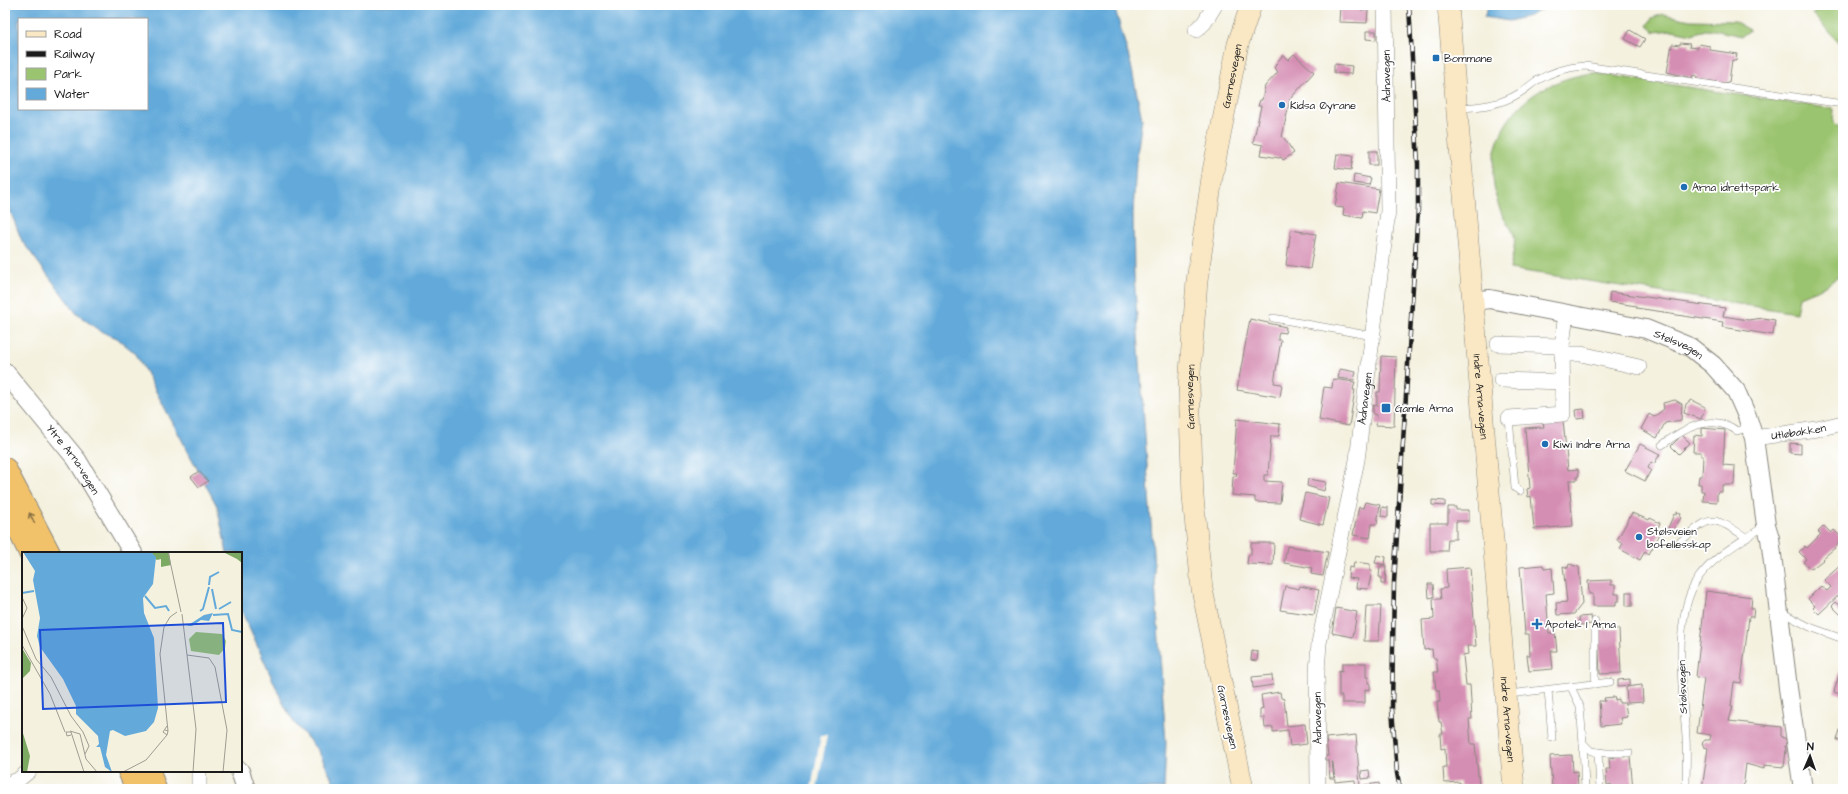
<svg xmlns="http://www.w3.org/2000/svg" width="1848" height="794" viewBox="0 0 1848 794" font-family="'Architects Daughter',sans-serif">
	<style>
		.green { fill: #9bc470; stroke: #5c7046 }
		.water { fill: #63aada; stroke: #40637b; fill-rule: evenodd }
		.pier { fill: #f4f1df }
		.building { fill: #d58eb3 }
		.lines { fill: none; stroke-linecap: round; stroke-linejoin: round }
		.service-casing { stroke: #88867e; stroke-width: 8 }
		.minor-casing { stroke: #88867e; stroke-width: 16 }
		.tertiary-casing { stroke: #88867e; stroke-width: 20 }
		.secondary-casing { stroke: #88867e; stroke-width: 22 }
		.trunk-casing { stroke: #88867e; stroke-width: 24 }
		.service { stroke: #fff; stroke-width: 7 }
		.minor { stroke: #fff; stroke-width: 15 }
		.tertiary { stroke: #fff; stroke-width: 18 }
		.secondary { stroke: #fae7c3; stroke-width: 21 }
		.trunk { stroke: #f2c26a; stroke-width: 22 }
		.rail-casing { stroke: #1c1c1c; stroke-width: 4.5 }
		.rail { stroke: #fff; stroke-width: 3; stroke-dasharray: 9; stroke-linecap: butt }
		.oneway { stroke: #876f43 }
		.poi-dot { fill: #1f6fb2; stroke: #fff; stroke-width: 1.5 }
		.labels { text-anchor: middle; stroke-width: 3.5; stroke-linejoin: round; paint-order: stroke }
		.poi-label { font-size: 11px; fill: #1c1c1c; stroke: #fff; text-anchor: start }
		.street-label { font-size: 11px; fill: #1c1c1c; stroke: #fff }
		.inset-river { fill: none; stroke: #63aada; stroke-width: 2 }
		.inset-road { fill: none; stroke: #9e9c91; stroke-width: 1 }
		.view { fill: #1d4ed8; fill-opacity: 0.15; stroke: #1d4ed8; stroke-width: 2 }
		.inset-edge { fill: none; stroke: #1c1c1c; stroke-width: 2 }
	</style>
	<rect width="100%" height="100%" fill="#fff"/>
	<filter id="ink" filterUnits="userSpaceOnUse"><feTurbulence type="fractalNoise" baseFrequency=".025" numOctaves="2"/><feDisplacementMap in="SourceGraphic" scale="8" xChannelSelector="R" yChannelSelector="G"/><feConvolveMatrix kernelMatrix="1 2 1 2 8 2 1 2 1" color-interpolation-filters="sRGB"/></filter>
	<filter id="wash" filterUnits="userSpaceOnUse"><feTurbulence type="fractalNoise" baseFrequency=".012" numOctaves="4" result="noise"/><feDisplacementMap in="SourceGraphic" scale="16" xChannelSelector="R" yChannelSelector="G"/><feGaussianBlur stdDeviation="0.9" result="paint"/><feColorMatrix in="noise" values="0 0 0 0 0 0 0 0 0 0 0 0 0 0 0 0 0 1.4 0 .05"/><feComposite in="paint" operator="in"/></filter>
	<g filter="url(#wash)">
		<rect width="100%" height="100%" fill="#f4f1df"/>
		<g class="green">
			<polygon points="1832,5 1843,5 1843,46 1812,14"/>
			<polygon points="1663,14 1690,20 1734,21 1750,30 1742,36 1709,29 1692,34 1672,30 1655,32 1647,26 1652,18"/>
			<path d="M1594,73l240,36 -1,13 10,7v144l-17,13 -27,11 -3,16 -286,-44c1,-10 6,-23 4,-33 0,-5 -6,-11 -9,-16 -4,-7 -7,-15 -9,-23 -16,-68 33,-117 98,-124z"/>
		</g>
		<g class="water">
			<path d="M5,5h1109l17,60 11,54 -6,43 -3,52 1,60 32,469 -2,46h-831l1,-6 -15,-31 -26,-31 -9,-16 -43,-95v-57h-14l-10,-47 -81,-152 -19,-16 -17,-7 -23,-17 -55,-73 -17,-43zM19,19h128v90h-128z"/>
			<polygon points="1489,5 1506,5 1512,7 1516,5 1550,5 1529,16 1509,21 1484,17"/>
		</g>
		<polygon class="pier" points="821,735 827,735 817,789 811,789"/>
		<g id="blocks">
			<g class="building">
				<polygon points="1340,5 1361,5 1361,10 1368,10 1367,23 1339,22"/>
				<polygon points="1630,30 1645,39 1640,47 1625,39"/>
				<polygon points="1366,31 1376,31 1376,40 1366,39"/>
				<polygon points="1680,43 1690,44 1689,47 1698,48 1699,44 1710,46 1710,50 1737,54 1736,61 1732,60 1729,82 1727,82 1726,83 1696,79 1697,76 1693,75 1692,78 1667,72 1672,44 1680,45"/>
				<polygon points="1294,54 1314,72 1290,99 1282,137 1284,138 1294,153 1283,160 1281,157 1279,158 1261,155 1263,145 1253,143 1261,106 1258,106 1260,100 1262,100 1265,86 1278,72 1274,68 1278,61 1283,55 1288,60"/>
				<polygon points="1334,64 1352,66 1351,74 1334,73"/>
				<rect x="1369" y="151" width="8" height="14"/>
				<polygon points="1337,154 1353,156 1351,170 1335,168"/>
				<polygon points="1354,175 1371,178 1369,185 1353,183"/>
				<polygon points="1339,183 1379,189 1375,213 1363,211 1362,218 1343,215 1344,208 1335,207"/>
				<polygon points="1291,230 1316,234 1310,269 1286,265"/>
				<polygon points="1610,292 1725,308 1723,316 1748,320 1763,318 1775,320 1773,335 1722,327 1723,322 1664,313 1664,312 1636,308 1637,306 1609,302"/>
				<polygon points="1250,319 1286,327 1285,333 1279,332 1278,336 1278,340 1281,340 1274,383 1282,384 1280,397 1237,390"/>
				<polygon points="1381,356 1396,357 1394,426 1376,425 1377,415 1373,414 1373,405 1377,406 1377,392 1380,392"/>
				<polygon points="1340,369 1356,372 1354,380 1338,378"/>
				<polygon points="1333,379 1355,382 1353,390 1355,390 1349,426 1319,420 1324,387 1332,388"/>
				<polygon points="1675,400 1682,404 1681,420 1665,423 1657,438 1641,429 1649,414 1654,417 1664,409 1663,403"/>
				<polygon points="1691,400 1705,407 1701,419 1684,413 1686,404"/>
				<polygon points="1584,409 1585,418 1577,419 1576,410"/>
				<polygon points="1237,419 1280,424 1279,436 1271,436 1268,475 1264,475 1264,481 1282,482 1280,503 1255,502 1255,497 1232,495 1233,476 1236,476 1237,473 1233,473"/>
				<polygon points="1563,420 1568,470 1578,469 1579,476 1577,476 1577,480 1569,480 1573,526 1534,529 1531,496 1528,497 1527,489 1530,488 1525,428 1544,427 1543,422"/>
				<polygon points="1702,428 1725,430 1723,465 1735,466 1734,485 1722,485 1722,492 1717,492 1717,502 1703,501 1704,491 1701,491 1701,484 1698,484 1699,476 1702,476 1703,456 1701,456 1701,452 1693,452 1694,435 1702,436"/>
				<polygon points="1682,435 1690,443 1679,454 1671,446"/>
				<polygon points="1790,443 1801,444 1801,454 1790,453"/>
				<polygon points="1640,444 1660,454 1654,464 1651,462 1648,468 1651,470 1645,481 1625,471"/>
				<polygon points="199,471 208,481 199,487 191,477"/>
				<polygon points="1308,479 1326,482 1324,491 1307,486"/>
				<polygon points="1305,493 1329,498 1323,525 1299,519"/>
				<polygon points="1432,500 1445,501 1445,506 1432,505"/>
				<polygon points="1843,501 1843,511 1838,505"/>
				<polygon points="1365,502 1380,505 1377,524 1372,524 1370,538 1353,535 1359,507 1363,508"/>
				<polygon points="1382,507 1388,508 1388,517 1381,516"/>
				<polygon points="1448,507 1456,507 1456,510 1469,510 1469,521 1456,521 1456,539 1448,539 1447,551 1430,551 1430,523 1448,523"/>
				<polygon points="1677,512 1681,514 1680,517 1681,518 1672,531 1668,528 1674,514 1676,515"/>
				<polygon points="1632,513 1649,520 1650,518 1660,523 1656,532 1660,534 1649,554 1645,551 1640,560 1620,549 1623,543 1617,540"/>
				<polygon points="1824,526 1831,533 1834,530 1842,538 1836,547 1822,559 1823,560 1811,569 1803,562 1806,559 1799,552 1805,546 1807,548 1821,534 1818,532"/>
				<polygon points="1251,543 1274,543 1273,565 1247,564 1248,555 1251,555"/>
				<polygon points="1287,546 1328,552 1323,576 1311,574 1312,568 1284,563"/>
				<polygon points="1377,555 1386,557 1385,565 1375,563"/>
				<polygon points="1354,562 1370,564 1370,571 1372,571 1368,589 1356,588 1357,579 1348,578 1349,567 1353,568"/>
				<polygon points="1843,563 1843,591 1819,614 1813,608 1815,606 1808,599 1821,586 1827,591 1831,587 1824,580"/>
				<polygon points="1569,564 1579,567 1582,604 1574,614 1557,615 1556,603 1567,602 1563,566 1568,568"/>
				<polygon points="1543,565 1544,569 1552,568 1554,593 1546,594 1549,633 1555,633 1557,651 1551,651 1553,669 1529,671 1527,655 1530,655 1529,634 1525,634 1520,567"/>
				<polygon points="1380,566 1386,566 1385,584 1381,584 1381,577 1379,577"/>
				<polygon points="1470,567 1476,646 1467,646 1468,654 1463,655 1466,685 1470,685 1472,719 1469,719 1471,744 1475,744 1479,785 1460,786 1460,782 1444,783 1443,767 1446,767 1445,748 1441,749 1440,734 1443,734 1441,722 1439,722 1437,702 1440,702 1439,690 1436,690 1434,672 1438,672 1436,658 1433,658 1432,649 1424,650 1422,620 1434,619 1433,599 1441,599 1440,589 1447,588 1446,569"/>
				<polygon points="1611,580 1611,585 1615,585 1615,594 1619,594 1619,601 1616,601 1616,606 1593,606 1593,594 1589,594 1588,581"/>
				<polygon points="1428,584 1433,584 1434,597 1429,598"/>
				<polygon points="1285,586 1299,589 1300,586 1319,590 1314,615 1280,610"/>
				<polygon points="1706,591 1752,597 1751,608 1754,608 1753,617 1749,617 1741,683 1734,682 1731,706 1733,706 1729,721 1781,727 1781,736 1788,741 1788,746 1785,746 1786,750 1784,767 1764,765 1764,769 1746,764 1743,789 1702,789 1708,748 1704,747 1702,743 1705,740 1710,740 1711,735 1697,733 1704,678 1696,677"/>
				<rect x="1626" y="592" width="6" height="14"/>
				<polygon points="1836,602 1843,608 1841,615 1832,606"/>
				<polygon points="1366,606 1381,606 1379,641 1364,641"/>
				<polygon points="1336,608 1357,612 1353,637 1332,633"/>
				<polygon points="1591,616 1592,624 1580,625 1579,617"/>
				<polygon points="1619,629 1621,673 1600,674 1598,630"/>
				<polygon points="1252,651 1258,652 1257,661 1251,660"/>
				<polygon points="1342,663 1366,663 1366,677 1368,677 1368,683 1370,683 1370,690 1365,689 1365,703 1342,703 1342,696 1339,696 1339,670 1342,671"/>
				<polygon points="1843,668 1843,695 1834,692 1840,671"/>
				<polygon points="1272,675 1273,685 1253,688 1252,677"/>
				<polygon points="1630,679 1630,685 1618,686 1618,680"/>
				<polygon points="1642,685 1643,702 1627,703 1626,687"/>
				<polygon points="1280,692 1281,698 1284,699 1287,726 1305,724 1307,744 1290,746 1288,730 1273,732 1273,727 1265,728 1264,718 1260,717 1260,710 1263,709 1261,695"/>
				<polygon points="1614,697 1615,700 1619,699 1619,703 1625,703 1627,717 1620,718 1621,724 1601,726 1599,701 1605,701 1604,698"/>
				<polygon points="1841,727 1843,727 1843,742 1837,740"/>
				<polygon points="1356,735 1360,786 1379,783 1380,789 1356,789 1355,780 1335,782 1333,762 1332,762 1334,778 1330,778 1328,760 1325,760 1324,756 1328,756 1326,738"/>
				<polygon points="1616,754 1623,754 1623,757 1630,756 1633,789 1611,789 1611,784 1607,785 1606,769 1610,769 1609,758 1616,757"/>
				<polygon points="1572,755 1573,772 1577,771 1578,788 1552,789 1550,756"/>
				<polygon points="1369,770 1370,778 1362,779 1361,771"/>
			</g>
		</g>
	</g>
	<g filter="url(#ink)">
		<use href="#blocks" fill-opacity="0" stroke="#88867e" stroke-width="1"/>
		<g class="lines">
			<defs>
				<g id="service">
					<path d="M1459,108c21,-1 41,-3 59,-14 7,-4 12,-9 18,-13 15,-9 32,-14 49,-15l258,38"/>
					<polyline points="1273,318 1373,336"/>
					<polyline points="1509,418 1515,488 1520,491"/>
					<path d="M1662,445c21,-16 49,-33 75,-14l14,-4"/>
					<path d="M1676,545c35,-28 32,-33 71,-7"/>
					<polyline points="1781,612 1810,627 1843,639"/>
					<polyline points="1595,621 1595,684"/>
					<polyline points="1571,687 1580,706 1583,743 1591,751 1606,753 1629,753"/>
					<polyline points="1548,690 1552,738"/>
					<polyline points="1509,694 1610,682"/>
					<polyline points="1583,743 1585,789"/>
					<polyline points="1598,752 1600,789"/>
					<path d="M1686,789c0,-17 1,-35 0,-52 -3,-45 -15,-120 13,-160 16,-22 45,-37 67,-52"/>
				</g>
				<g id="minor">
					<polyline points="1196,30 1204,23 1215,5"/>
					<polyline points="1498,344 1562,346"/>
					<polyline points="1562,354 1581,354 1639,367"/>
					<polyline points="1501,380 1562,382"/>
					<polyline points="1509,418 1563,414 1562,346 1566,313"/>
					<path id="s1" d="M1754,438l63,-9 26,-6"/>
					<polyline points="199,771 199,789"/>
					<polyline points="5,785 18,780 29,771"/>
					<path id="s2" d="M1318,789l-1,-117 2,-29 38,-183 31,-249 -3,-206"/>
				</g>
				<g id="tertiary">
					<path id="s3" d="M1472,301l18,-2 156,30 44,18 23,18 23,26 11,25 7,22 12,87 4,13 18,150 15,101"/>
					<path id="s4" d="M5,372l72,88 56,93"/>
					<polyline points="240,771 246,789"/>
				</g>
				<g id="secondary">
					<path id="s5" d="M1448,5l66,784"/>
					<path id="s6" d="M1243,789l-41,-200 -9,-92 -4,-112 8,-104 16,-110 25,-127 13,-39"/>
				</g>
				<g id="trunk">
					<polyline points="5,469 49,553"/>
					<polyline points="5,500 30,553"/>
					<polyline points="129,771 137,789"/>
					<polyline points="149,771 155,789"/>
				</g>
			</defs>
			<use href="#service" class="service-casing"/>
			<use href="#minor" class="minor-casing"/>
			<use href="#tertiary" class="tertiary-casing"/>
			<use href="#secondary" class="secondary-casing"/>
			<use href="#trunk" class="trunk-casing"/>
			<use href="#service" class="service"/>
			<use href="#minor" class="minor"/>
			<use href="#tertiary" class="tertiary"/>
			<use href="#secondary" class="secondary"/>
			<use href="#trunk" class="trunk"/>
			<defs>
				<polyline id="rail" points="1400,789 1397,773 1392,709 1394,582 1418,209 1418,164 1409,5"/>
			</defs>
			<use href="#rail" class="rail-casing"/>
			<use href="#rail" class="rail"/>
		</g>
		<defs><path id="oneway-shaft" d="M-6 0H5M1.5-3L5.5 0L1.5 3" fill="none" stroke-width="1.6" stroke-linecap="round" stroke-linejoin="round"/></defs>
		<use class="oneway" href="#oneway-shaft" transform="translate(32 518) rotate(-117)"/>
	</g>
	<g class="poi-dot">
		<rect x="1432" y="54" width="8" height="8" rx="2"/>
		<circle cx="1282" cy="105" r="4"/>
		<circle cx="1684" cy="187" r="4"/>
		<rect x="1381" y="403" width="10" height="10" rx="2"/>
		<circle cx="1545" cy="444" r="4"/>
		<circle cx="1639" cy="537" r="4"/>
		<path d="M1535 618h4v4h4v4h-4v4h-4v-4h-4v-4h4z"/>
	</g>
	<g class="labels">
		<g class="poi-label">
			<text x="1444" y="62">Bommane</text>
			<text x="1290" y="109">Kidsa Øyrane</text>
			<text x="1692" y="191">Arna idrettspark</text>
			<text x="1395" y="412">Gamle Arna</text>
			<text x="1553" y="448">Kiwi Indre Arna</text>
			<text x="1647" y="535">Stølsveien<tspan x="1647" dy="13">bofellesskap</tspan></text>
			<text x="1545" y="628">Apotek 1 Arna</text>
		</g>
		<g class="street-label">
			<text dy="4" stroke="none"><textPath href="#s6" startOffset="721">Garnesvegen</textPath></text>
			<text transform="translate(1386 76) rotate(-91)" y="4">Ådnavegen</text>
			<text dy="4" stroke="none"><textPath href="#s3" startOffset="213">Stølsvegen</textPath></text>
			<text dy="4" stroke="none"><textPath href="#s6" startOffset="397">Garnesvegen</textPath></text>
			<text dy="4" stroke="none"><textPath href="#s5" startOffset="393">Indre Arna-vegen</textPath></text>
			<text dy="4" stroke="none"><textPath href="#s2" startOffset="395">Ådnavegen</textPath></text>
			<text dy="4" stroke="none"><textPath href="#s1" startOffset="45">Utløbakken</textPath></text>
			<text dy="4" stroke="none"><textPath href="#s4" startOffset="111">Ytre Arna-vegen</textPath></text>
			<text transform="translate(1682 687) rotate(-92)" y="4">Stølsvegen</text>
			<text transform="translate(1228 717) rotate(78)" y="4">Garnesvegen</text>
			<text transform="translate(1317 718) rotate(-91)" y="4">Ådnavegen</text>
			<text dy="4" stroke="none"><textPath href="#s5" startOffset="717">Indre Arna-vegen</textPath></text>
		</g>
	</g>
	<g transform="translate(22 552)">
		<rect width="220" height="220" fill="#f4f1df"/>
		<path d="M174,80l26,2 4,7 -1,7 -6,7 -28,-4 -2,-12z" fill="#9bc470"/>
		<path d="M124,0h23l2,13 -10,2v-8l-4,1zM201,0h19v11l-5,-4zM0,96l9,15 -1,8 -8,8zM0,178l8,26 -3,16h-5z" fill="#7caa62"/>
		<path d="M1,0h123l6,1 4,4 -3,27 -10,14 1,15 10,25 4,70 -4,14 -8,9 -21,5 -12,-6 -3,1 -4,24 6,17 -7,-5 -5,-20h-4l3,-3 -1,-8 -22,-22v-8l-13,-27 -23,-32 -3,-11 3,-18 -7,-38 2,-9zM191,61l-4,8 -8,-1 -9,6h-5l17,-11z" fill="#63aada"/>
		<path class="inset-river" d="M187,33l1,-8 9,-5M190,37l4,20M0,41l12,-2M123,44l10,12 11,-2 3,5M197,57l12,-7M178,59l3,-2 6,-22M191,63l15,-1 4,16 10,2"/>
		<path class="inset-road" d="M146,0l13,60M0,13v25M0,45l5,11 -5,11M160,62l14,115 -3,43M0,74l14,33 15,18 20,39 12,16 6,14 -4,8M0,93l28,49 15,38M165,103l22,3 6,9 12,63 -4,42M143,178l3,1 -1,4 -4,-3 4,-6M48,179l10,3 6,25 11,13M146,179l-8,-77 4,-27 6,-10 7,-5M49,183l-4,1 -1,-4h5l13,40M101,220l23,-12 21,-25"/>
		<path class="view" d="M201,71l3,79 -183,7 -3,-79z"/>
		<rect width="220" height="220" class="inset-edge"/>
	</g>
	<rect width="1848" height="794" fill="none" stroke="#fff" stroke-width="20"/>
	<rect x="18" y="18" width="130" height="92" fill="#ffffff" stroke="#a4a4a4"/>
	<rect x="26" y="31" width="20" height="6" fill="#fae7c3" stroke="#a4a4a4"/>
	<text x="54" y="38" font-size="12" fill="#1c1c1c">Road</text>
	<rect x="26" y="51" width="20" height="6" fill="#1c1c1c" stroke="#a4a4a4"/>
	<text x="54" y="58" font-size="12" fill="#1c1c1c">Railway</text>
	<rect x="26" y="68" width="20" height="12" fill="#9bc470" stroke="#a4a4a4"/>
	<text x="54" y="78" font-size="12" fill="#1c1c1c">Park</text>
	<rect x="26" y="88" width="20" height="12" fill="#63aada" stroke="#a4a4a4"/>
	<text x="54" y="98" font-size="12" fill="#1c1c1c">Water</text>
	<g transform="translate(1810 756) rotate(2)" stroke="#ffffff" stroke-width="3" paint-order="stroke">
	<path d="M0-3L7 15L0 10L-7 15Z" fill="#1c1c1c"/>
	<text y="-6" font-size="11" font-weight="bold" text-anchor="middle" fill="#1c1c1c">N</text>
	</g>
</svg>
